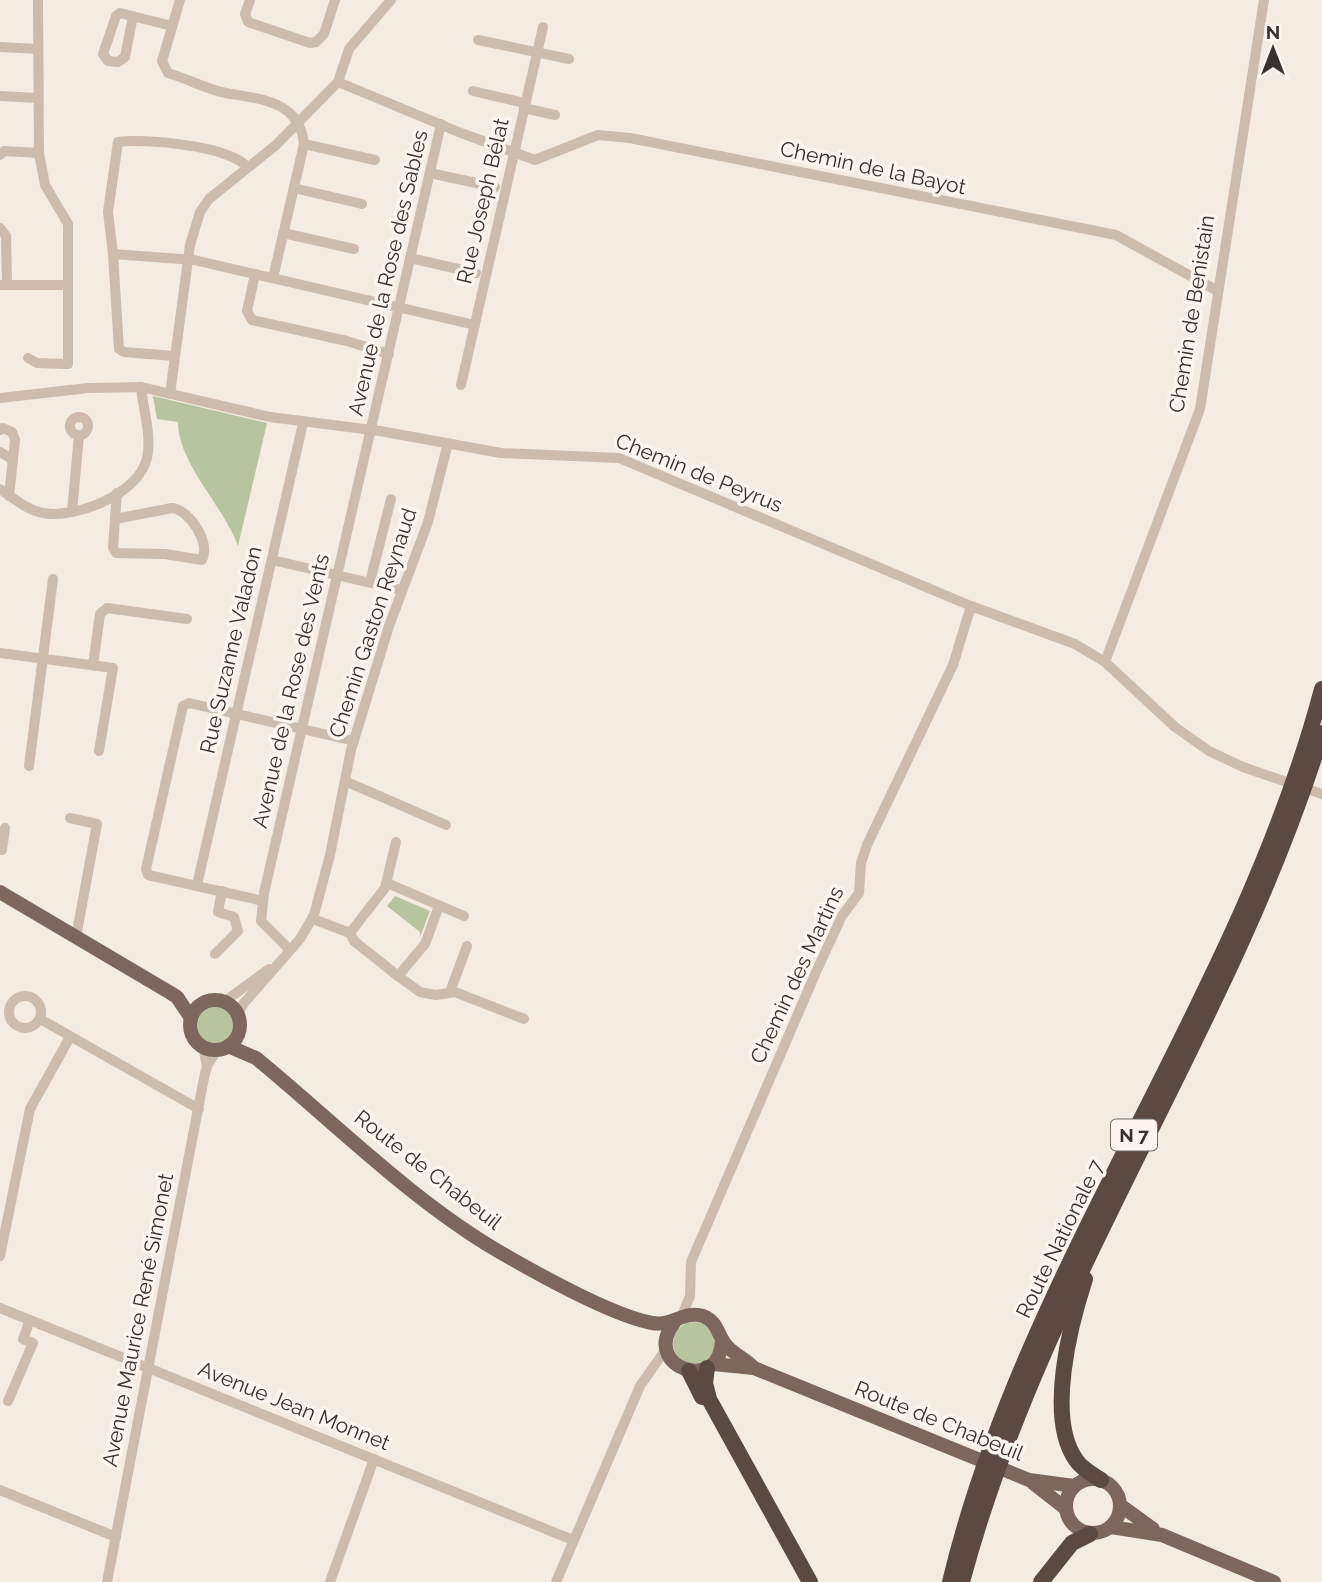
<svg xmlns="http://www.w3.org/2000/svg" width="1322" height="1582" viewBox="0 0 1322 1582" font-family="Raleway,sans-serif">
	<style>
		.green { fill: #b8c4a0 }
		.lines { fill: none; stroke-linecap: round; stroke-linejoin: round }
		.minor { stroke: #cdbbac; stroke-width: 10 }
		.major { stroke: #7d675c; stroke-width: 14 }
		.highway { stroke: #5c4a42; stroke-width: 16 }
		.labels { text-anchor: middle; stroke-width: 7; stroke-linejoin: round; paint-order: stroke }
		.shield { fill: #fbf5ee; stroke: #756b66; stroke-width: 2 }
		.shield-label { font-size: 19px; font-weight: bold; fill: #3b302b }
		.street-label { font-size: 21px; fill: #3b302b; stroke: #fbf5ee }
	</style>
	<rect width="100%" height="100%" fill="#f4ebe1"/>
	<g class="green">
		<path d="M153,396l114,27 -29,123c-15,-41 -60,-83 -60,-124l-21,-3z"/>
		<polygon points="395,896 430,911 420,937 420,932 387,906"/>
		<circle cx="214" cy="1025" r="20"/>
		<circle cx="694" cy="1343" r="21"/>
	</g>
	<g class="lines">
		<g class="minor">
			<path d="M180,0l-18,61 6,12c21,6 41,18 63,21 33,5 69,9 73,50l-31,134"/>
			<polyline points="250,0 245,14 248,22 310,43 316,42 324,34 335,0"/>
			<polyline points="133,16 125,57 118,62 108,61 103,54 116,16 120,13 172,26"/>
			<polyline points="478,40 569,59"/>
			<polyline points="0,47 38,49"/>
			<polyline points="338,82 461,133 535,160 598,135 630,138 1116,235 1216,290"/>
			<polyline points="473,91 525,103"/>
			<polyline points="0,96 38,98"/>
			<polyline points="524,108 555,115"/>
			<polyline points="304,144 375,160"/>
			<polyline points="0,155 4,151 39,153"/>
			<polyline points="430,173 495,187"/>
			<polyline points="294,188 362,204"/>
			<polyline points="0,228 6,236 7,284"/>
			<polyline points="283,233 354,249"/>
			<path d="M113,254l-5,-42 10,-70c26,-4 113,4 129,25"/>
			<polyline points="410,258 476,273"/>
			<polyline points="255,274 247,311 252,320 347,341 389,354"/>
			<polyline points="0,285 68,285"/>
			<polyline points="174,356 124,352 119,349 113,254 194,260 475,325"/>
			<polyline points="28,358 37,363 68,364 68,224 45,185 39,153 38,0"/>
			<polyline points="461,385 543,27"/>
			<polyline points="170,394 190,245 200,212 209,199 276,145 338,82 349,49 391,0"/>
			<polyline points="0,398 88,388 141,387 270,417 380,431 501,453 619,458 971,606 1075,644 1105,662 1175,727 1209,751 1243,767 1322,794"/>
			<circle cx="79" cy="426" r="9"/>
			<polyline points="0,430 3,428 12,432 15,440 9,496"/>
			<polyline points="0,452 13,460"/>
			<path d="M0,489c13,9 27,21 43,24 33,6 96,-19 104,-55 5,-22 -4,-49 -6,-71"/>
			<path d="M172,508c18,2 39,35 30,52l-37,-6 -49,-1 -3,-5 2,-29z"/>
			<polyline points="72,512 79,435"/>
			<polyline points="115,519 117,493"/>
			<polyline points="272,560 401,590"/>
			<polyline points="370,582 391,499"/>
			<polyline points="0,653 113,668 99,751"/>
			<polyline points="1105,662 1200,409 1264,0"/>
			<polyline points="93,665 100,614 107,608 187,619"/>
			<polyline points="29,766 53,579"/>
			<polyline points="345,781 446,825"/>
			<polyline points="70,818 97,824 76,937"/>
			<polyline points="2,850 5,828"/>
			<polyline points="387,883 464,916"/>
			<polyline points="197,885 303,423"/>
			<polyline points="263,901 148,875 146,869 183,706 189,703 354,741"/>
			<polyline points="313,919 350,933 385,888 396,842"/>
			<polyline points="350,933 354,941 398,976 425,944 439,906"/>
			<polyline points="290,950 261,921 264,893 441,124"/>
			<polyline points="215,954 238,931 234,917 218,912 222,891"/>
			<polyline points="398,976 420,992 436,995 455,992 524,1019"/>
			<polyline points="450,992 467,946"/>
			<circle cx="25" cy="1012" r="16"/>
			<polyline points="224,1002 269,969"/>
			<polyline points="237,1015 244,1003 300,939 314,915 330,855 351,750 389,626 428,522 448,443"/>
			<polyline points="40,1019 199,1109"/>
			<polyline points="207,1066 217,1050"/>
			<polyline points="0,1256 30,1109 70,1037"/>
			<polyline points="0,1308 573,1540"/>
			<polyline points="681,1318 690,1296 691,1262 816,972 842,916 859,893 861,863 867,845 953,665 971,606"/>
			<polyline points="8,1401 33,1343 23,1339 30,1320"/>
			<polyline points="0,1490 116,1537"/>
			<polyline points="107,1582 204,1078 207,1066 203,1047"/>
			<polyline points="330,1582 374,1459"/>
			<polyline points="556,1582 640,1386 666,1349"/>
		</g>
		<g class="major">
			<polyline points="0,892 169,992 177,997 191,1018"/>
			<circle cx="215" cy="1025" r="25"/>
			<path d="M228,1046l28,12c79,65 154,141 242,193 38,22 112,64 154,72 19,4 33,-13 51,-7 15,6 14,18 23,29 7,9 20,14 28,23"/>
			<path d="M674,1323c-34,43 46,73 48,17"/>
			<polyline points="713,1364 754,1368 1029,1480 1074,1486"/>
			<circle cx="1093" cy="1506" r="27"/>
			<polyline points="1033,1483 1065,1508"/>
			<polyline points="1120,1505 1153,1529"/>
			<polyline points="1111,1527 1162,1535 1274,1582"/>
		</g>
		<g class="highway">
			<path d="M1085,1279c-15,46 -39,139 -9,181 6,9 16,14 25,20"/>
			<polyline points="707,1368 705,1383 709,1399 810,1582"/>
			<polyline points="689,1371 702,1397"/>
			<path d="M950,1582c76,-317 289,-579 372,-893"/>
			<path d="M962,1582c80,-301 269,-553 360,-849"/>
			<polyline points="1041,1582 1072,1543 1090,1534"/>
		</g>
	</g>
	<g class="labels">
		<rect class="shield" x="1111" y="1119.5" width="46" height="31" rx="5"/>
		<g class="shield-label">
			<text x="1134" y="1142">N 7</text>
		</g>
		<g class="street-label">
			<text transform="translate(873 168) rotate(12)" y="7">Chemin de la Bayot</text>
			<text transform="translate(483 201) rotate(-77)" y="7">Rue Joseph Bélat</text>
			<text transform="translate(388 273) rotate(-77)" y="7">Avenue de la Rose des Sables</text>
			<text transform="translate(1192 314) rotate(-81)" y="7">Chemin de Benistain</text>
			<text transform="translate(699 473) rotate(22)" y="7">Chemin de Peyrus</text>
			<text transform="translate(373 623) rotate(-72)" y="7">Chemin Gaston Reynaud</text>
			<text transform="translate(231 650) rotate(-77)" y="7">Rue Suzanne Valadon</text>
			<text transform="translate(291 691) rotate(-77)" y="7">Avenue de la Rose des Vents</text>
			<text transform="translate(797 975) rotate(-65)" y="7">Chemin des Martins</text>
			<text transform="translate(428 1170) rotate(38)" y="7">Route de Chabeuil</text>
			<text transform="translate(1060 1239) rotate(-64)" y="7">Route Nationale 7</text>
			<text transform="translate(138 1320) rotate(-79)" y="7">Avenue Maurice René Simonet</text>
			<text transform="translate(294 1406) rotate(22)" y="7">Avenue Jean Monnet</text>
			<text transform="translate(939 1421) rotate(22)" y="7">Route de Chabeuil</text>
		</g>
	</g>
	<g transform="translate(1273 49)" stroke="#fbf5ee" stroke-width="5" paint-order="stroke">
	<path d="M0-5L12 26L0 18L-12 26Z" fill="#3b302b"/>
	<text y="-10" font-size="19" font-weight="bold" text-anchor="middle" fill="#3b302b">N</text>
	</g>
</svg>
